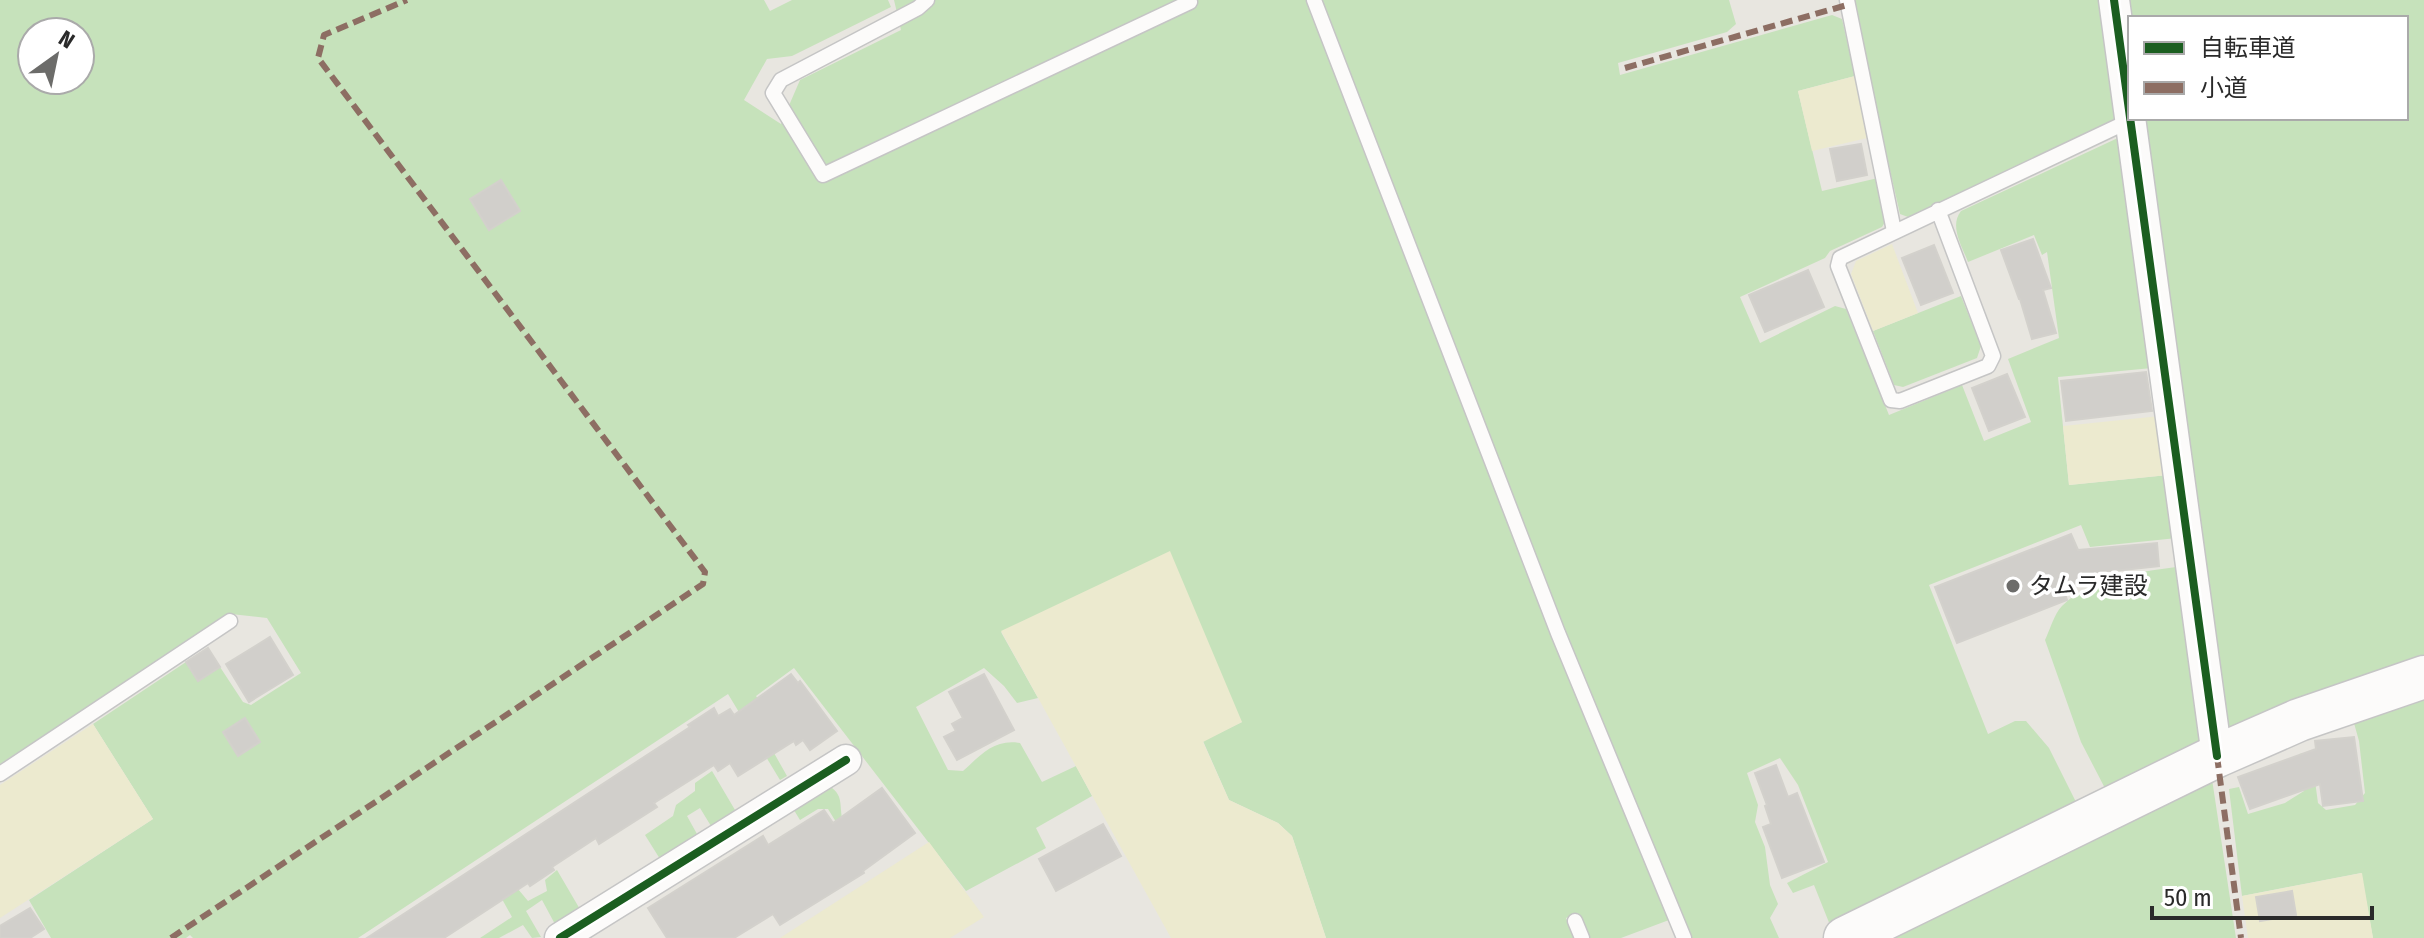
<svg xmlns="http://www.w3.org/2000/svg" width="2424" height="938" viewBox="0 0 2424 938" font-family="'Fira Sans Condensed','Noto Sans JP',sans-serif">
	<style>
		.green { fill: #c6e2bb; fill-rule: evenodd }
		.sand { fill: #eceacf }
		.building { fill: #d1cfcb; stroke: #d3d1cc; stroke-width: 2 }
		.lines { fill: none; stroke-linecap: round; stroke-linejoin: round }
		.lane-casing { stroke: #c5c5c5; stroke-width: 17 }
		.street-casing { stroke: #c5c5c5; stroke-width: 33 }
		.secondary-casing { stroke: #c5c5c5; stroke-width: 45 }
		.lane { stroke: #fcfbfa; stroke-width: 14 }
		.street { stroke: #fcfbfa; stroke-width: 30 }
		.secondary { stroke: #fcfbfa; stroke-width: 42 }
		.quiet { stroke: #8d6e63; stroke-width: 6; stroke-dasharray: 12 6; stroke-linecap: butt }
		.cycleway-casing { stroke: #fff; stroke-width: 13 }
		.cycleway { stroke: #1b5e20; stroke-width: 8 }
		.poi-dot { fill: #6c6c6a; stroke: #fff; stroke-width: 3 }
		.labels { text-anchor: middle; stroke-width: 7; stroke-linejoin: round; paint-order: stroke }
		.poi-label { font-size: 24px; fill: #2a2a2a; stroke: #fff; text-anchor: start }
	</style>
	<rect width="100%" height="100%" fill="#e8e6e0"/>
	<g class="green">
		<path d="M0,0h764l6,11 22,-11h96l3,7 -99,49 -25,3 -23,41 37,24 19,-44 101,-50 -7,-30h835l7,24 -9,8 -109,31 2,12 212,-60 10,4 13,57 -57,15 24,100 56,-13 10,39 -6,10 -52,24 -5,7 -85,39 20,46 75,-37 11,3 43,106 73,-30 22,56 47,-19 -23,-63 51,-21 -12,-86 -5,3 -8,-20 -66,27c-6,-16 -19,-36 -7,-51l174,-81 -2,-12h273v-100h-276l-9,96 -6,7 -207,96 -8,-3 -49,-214h573v938h-51l-12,-65 -119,23 -13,-107 10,-2 9,27 37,-11 19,-12 -5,-37 12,-2 7,51 8,7 29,-5 10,-12 -6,-52 -7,-25 -145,30 29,192h-377l-27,-8 -18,-45 -21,8 -6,-10 41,-21 -30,-77 -18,-27 -33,15 11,32 -3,17 10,25 5,38 8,19 -8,14 9,20h-87l-55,-128 -10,5 42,105 -48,18h-34l-9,-25 -12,5 8,20h-248l-34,-102 -14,-13 -49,-23 -26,-59 39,-19 -241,-90 37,66 -21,5 -13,-17 -20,-18 -68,39 32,63 15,1c19,-17 31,-32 57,-28l22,39 34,-16 16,30 -56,32 10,20 -80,43 -172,-223 -38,28 32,48 -14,9 13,23 -7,4 -52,-86 -370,244h-165l-3,-3 -4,3h-135l-22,-38 124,-81 -60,-95 93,-62 12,19 22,-14 23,35 8,3 50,-32 -34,-55 -36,-4 -231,150zM32,32h48v48h-48zM2152,368l45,196c-44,7 -103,9 -135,42 -8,8 -12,24 -17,34l36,102 28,54 -29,14 -31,-62 -23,-27h-11l-27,13 -59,-149 152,-60 9,22 87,-9 -9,-63 -99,10 -11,-108z"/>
		<polygon points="1961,296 1981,346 1977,358 1903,387 1894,385 1873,331"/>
		<polygon points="712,771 735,810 711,826 700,808 687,816 697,834 660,859 645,835 673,816 676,805 695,791 695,783"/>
		<path d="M823,782c23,13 15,19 20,41 1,7 4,14 6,20l-21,-34h-10l-18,11 -11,-18z"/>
		<polygon points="557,870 581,911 556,926 542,900 526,911 541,937 532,938 523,925 499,938 480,938 512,917 502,899 518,889 528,901 547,891 545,880"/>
	</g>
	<g class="sand">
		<polygon points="1855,76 1867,138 1812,151 1798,91"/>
		<polygon points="1892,244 1918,313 1873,331 1851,274 1856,261"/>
		<polygon points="2160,416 2168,475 2069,485 2063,426"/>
		<polygon points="1170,551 1242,722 1203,742 1229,800 1278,823 1292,836 1326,938 1171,938 1001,631"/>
		<polygon points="93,724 153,819 0,918 0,785"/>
		<polygon points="929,842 984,917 950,938 780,938"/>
		<polygon points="2362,873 2373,938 2248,938 2242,896"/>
	</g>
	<g class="building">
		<polygon points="1861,144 1867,175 1837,181 1830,149"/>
		<polygon points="501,180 520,211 489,230 470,199"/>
		<polygon points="2033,239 2051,288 2043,290 2056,333 2032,339 2020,299 2019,299 2001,250"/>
		<polygon points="1934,245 1953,293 1921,305 1902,258"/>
		<polygon points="1808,270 1824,307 1765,332 1749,295"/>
		<polygon points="2146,372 2152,411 2066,421 2061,381"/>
		<polygon points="2007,374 2025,417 1989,431 1972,388"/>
		<polygon points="2071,534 2078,550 2157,543 2159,566 2104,572 2063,588 2067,600 1957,643 1935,587"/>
		<polygon points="270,637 293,675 249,702 226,664"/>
		<polygon points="208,648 220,667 198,681 186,662"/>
		<polygon points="791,674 798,683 800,681 837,731 810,750 803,740 796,745 794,741 738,776 730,763 718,771 714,765 654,803 657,807 599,844 596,838 552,867 554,870 530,886 528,883 444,938 367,938 690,727 688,725 714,708 718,716 730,709 734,715"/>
		<polygon points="984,674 1014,730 957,760 944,737 956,731 952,724 963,718 949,692"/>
		<polygon points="245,718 260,742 238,756 223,732"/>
		<polygon points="2354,737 2363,801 2323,806 2320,784 2250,809 2238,777 2316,749 2315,741"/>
		<polygon points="1776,765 1788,797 1797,793 1824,862 1782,878 1763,827 1771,824 1765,806 1767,805 1755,773"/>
		<polygon points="882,788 915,833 863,871 864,873 780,925 773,914 734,938 667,938 648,908 763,836 768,845 824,810 833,823"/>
		<polygon points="1103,824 1121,856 1056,891 1039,859"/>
		<polygon points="2292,891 2296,915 2260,921 2256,897"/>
		<polygon points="30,908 44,929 30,938 0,938 0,926"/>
	</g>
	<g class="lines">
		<defs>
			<g id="lane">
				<polyline points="927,0 918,8 781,80 773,93 823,175 1190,2 1189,0"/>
				<polyline points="1314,0 1558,633 1684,938"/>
				<polyline points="1847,0 1894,231"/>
				<polyline points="1938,210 1993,356 1988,366 1900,401 1891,400 1838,266 1840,258 2129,121"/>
				<polyline points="0,774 230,621"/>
				<polyline points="1575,921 1582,938"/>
			</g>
			<g id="street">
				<polyline points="2114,0 2217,756"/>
				<polyline points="560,938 846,760"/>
			</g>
			<polyline id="secondary" points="1845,938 2217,756 2299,720 2424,677"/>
		</defs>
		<use href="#lane" class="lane-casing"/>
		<use href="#street" class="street-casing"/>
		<use href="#secondary" class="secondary-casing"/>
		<use href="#lane" class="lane"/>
		<use href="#street" class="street"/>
		<use href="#secondary" class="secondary"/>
		<g class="quiet">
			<polyline points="1625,68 1847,5"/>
			<polyline points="2217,756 2241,938"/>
			<polyline points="171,938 703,584 705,572 318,58 324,35 407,0"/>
		</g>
		<defs>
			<g id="cycleway">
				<polyline points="2114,0 2217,756"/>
				<polyline points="560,938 846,760"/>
			</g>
		</defs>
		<use href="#cycleway" class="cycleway-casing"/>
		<use href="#cycleway" class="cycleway"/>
	</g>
	<circle class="poi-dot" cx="2013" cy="586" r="8"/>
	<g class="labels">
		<g class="poi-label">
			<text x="2029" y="594">タムラ建設</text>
		</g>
	</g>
	<rect x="2128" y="16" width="280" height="104" fill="#ffffff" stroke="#aaaaaa" stroke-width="2"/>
	<rect x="2144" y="42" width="40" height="12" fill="#1b5e20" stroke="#aaaaaa" stroke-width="2"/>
	<text x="2200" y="56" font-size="24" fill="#2a2a2a">自転車道</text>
	<rect x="2144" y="82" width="40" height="12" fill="#8d6e63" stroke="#aaaaaa" stroke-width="2"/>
	<text x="2200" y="96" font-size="24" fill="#2a2a2a">小道</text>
	<g transform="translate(56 56) rotate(33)"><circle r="38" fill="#ffffff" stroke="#aaaaaa" stroke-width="2"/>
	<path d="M0-6L14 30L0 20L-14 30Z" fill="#6c6c6a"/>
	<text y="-12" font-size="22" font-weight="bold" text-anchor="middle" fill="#2a2a2a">N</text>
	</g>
	<path d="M2152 906v12h220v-12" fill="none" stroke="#2a2a2a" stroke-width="4"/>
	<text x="2164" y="906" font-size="24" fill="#2a2a2a" stroke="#ffffff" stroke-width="6" paint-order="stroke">50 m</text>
</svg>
